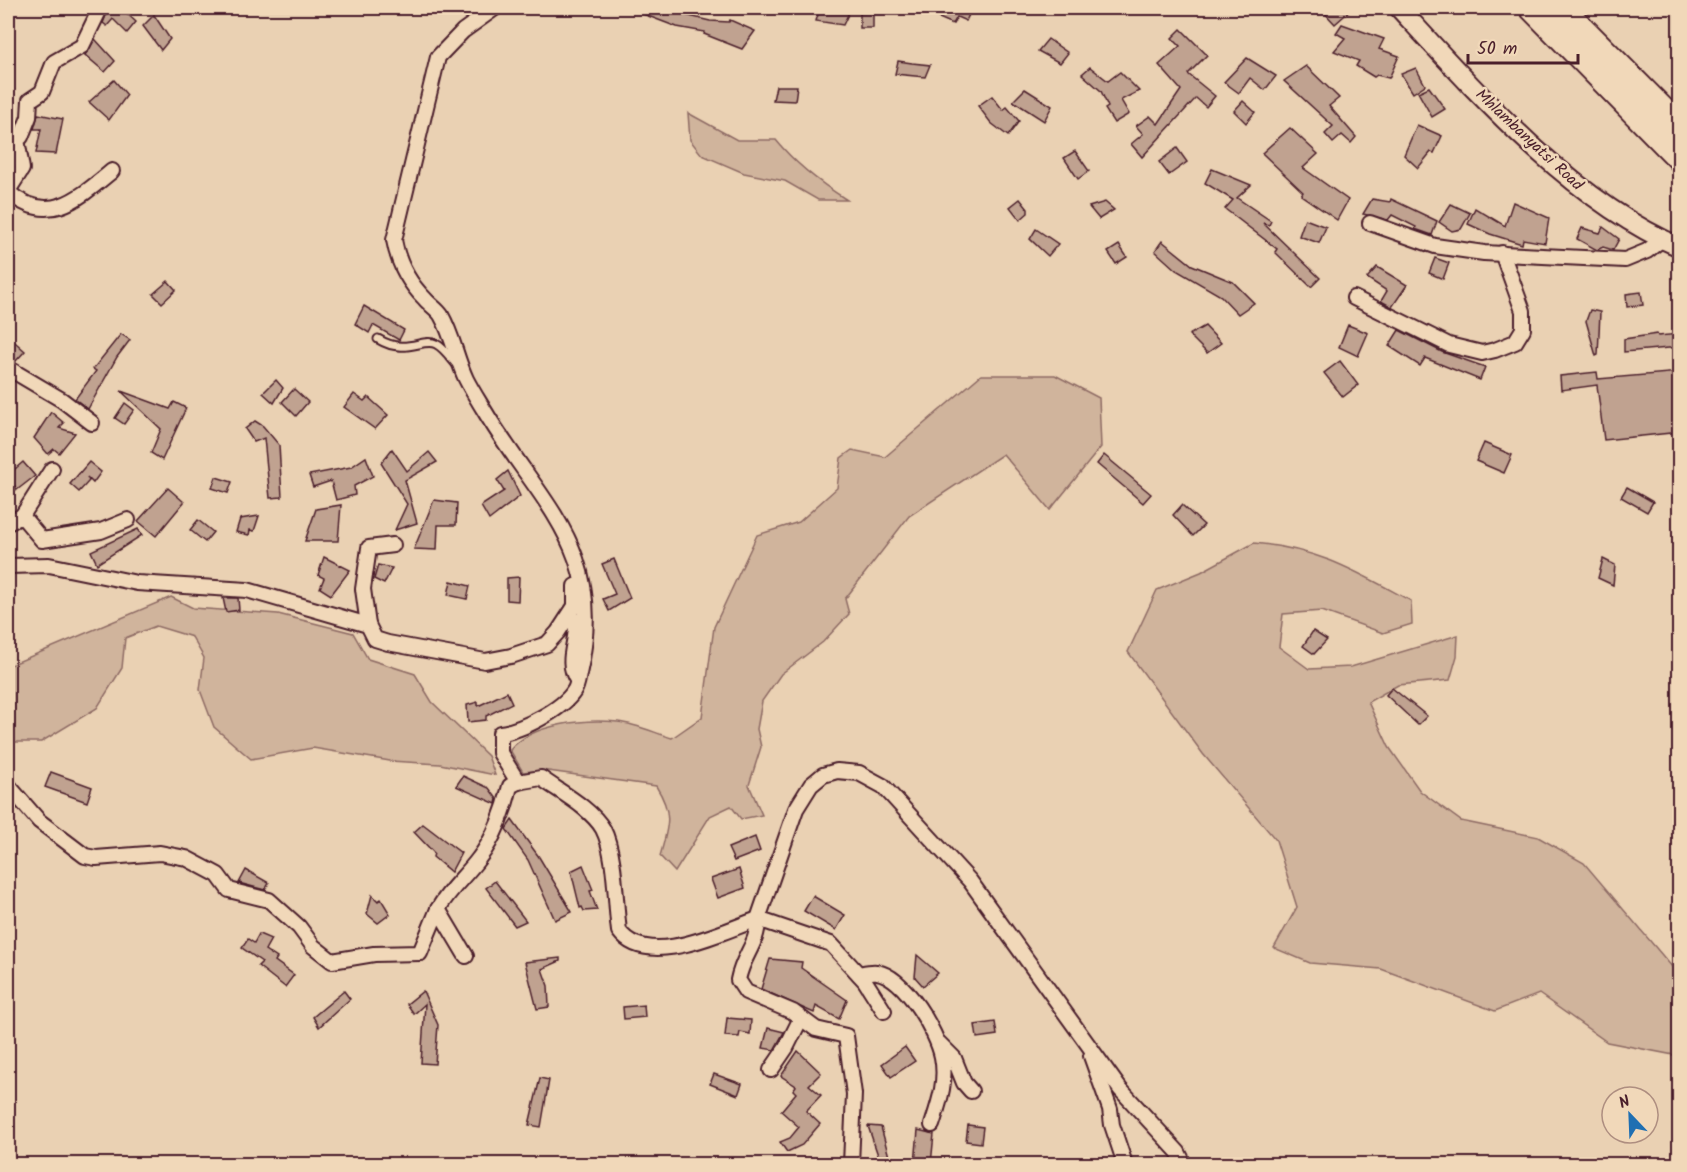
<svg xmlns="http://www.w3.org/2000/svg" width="1687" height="1172" viewBox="0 0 1687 1172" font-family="Kalam,sans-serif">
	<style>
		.green { fill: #d0b49c; stroke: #8d6a64; stroke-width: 1.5 }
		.building { fill: #c0a290; stroke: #4a1f2b; stroke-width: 1.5 }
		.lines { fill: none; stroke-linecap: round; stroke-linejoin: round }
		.service-casing { stroke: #4a1f2b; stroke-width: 11 }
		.minor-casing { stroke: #4a1f2b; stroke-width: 18 }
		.secondary-casing { stroke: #4a1f2b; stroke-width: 22 }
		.motorway-casing { stroke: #4a1f2b; stroke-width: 28 }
		.service { stroke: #f1d8b9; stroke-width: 7 }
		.minor { stroke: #f1d8b9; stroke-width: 14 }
		.secondary { stroke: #f1d8b9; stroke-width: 18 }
		.motorway { stroke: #f1d8b9; stroke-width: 24 }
		.labels { text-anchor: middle; stroke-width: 5; stroke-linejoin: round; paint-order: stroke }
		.street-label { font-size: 16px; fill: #4a1f2b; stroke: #f1d8b9 }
	</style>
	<rect width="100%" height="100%" fill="#ead1b3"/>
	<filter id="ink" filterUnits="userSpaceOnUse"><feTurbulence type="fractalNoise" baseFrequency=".0167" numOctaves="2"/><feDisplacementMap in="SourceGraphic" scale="12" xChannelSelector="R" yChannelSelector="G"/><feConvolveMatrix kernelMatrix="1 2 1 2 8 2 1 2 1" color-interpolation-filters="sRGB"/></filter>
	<g filter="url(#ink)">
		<g class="green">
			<path d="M688,113l49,27h39c20,25 44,43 71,60h-29l-33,-19 -41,-8 -42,-18 -12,-15z"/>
			<path d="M981,375h74l44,23 2,49 -51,63 -47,-56 -94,62 -64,83 4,15 -26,28 -42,32 -19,27 -5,28 4,18 -12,38 13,30 -21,4 -10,-13 -21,10 -35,56 -15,-16c9,-31 13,-43 -4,-70l-115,-16 -18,2 -13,-22c22,-27 75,-31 108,-28 18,2 37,11 54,16l30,-21 12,-90 43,-92 42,-13 38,-34 4,-30 11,-8 33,7z"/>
			<path d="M1254,543c66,6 101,28 157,58l1,23 -29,9 -61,-22 -39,3 -4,33 30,22 42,-2 107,-32 -1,21 -7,24 -52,5 -30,17 21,45 31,44 41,30 77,16 46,26 95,112v81l-72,-14 -68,-48 -44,17 -114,-42 -71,-6 -36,-15 23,-41 -21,-67 -73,-86 -75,-102 29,-62 44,-18z"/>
			<polygon points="171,597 193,608 278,614 353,633 368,659 415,674 432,702 488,756 495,775 440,764 390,761 313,748 251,759 214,727 200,690 204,658 192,637 156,626 125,638 122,668 97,708 41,742 8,742 8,666"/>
		</g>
		<g class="building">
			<polygon points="105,8 121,8 136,22 127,33 113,19 107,26 103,23 107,13"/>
			<polygon points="627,8 656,8 710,21 729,22 730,20 755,31 742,49 704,34 705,32 677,27"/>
			<polygon points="820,8 851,8 843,25 816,21"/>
			<polygon points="916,8 972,8 966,21 957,17 953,24"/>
			<polygon points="1320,8 1353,8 1335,24"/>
			<polygon points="873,12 873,28 860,28 860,13"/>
			<polygon points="154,15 170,39 161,50 143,26"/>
			<polygon points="1342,24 1384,39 1379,49 1399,56 1389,78 1377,75 1374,77 1356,66 1359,61 1334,51 1345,38 1336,33"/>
			<polygon points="1181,29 1207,55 1188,74 1215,96 1206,107 1196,98 1142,157 1131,144 1143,134 1136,126 1150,116 1158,124 1181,90 1159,65 1180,46 1172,38"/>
			<polygon points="95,39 115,61 105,72 85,55"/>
			<polygon points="1048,39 1068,53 1060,63 1038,51"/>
			<polygon points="1247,58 1276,76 1265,90 1250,78 1239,93 1224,82"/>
			<polygon points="898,61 912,63 930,65 925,77 895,74"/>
			<polygon points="1306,66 1339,98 1329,106 1356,137 1351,143 1342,135 1333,143 1325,134 1333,126 1284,81"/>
			<polygon points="1090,67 1108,81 1120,72 1139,91 1121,100 1129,114 1114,123 1105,109 1108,107 1101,91 1082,74"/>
			<polygon points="1416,68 1425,85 1413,93 1401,74"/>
			<polygon points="114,80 127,95 109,120 89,102"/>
			<polygon points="776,86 797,86 795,101 773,100"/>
			<polygon points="1429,87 1445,109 1432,117 1418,92"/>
			<polygon points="1025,89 1052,106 1044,121 1013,101"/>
			<polygon points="992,96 1003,110 1007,107 1019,121 1008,136 991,123 978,106"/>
			<polygon points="1243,101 1255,112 1246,123 1234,111"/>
			<polygon points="38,114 63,119 56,154 36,153 41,129 34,129"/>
			<polygon points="1417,125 1442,136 1434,153 1431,152 1418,168 1404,155"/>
			<polygon points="1290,128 1318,154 1303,168 1348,200 1337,220 1301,195 1303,192 1262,153"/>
			<polygon points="1177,148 1187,162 1169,175 1159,162"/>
			<polygon points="1075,151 1089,171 1078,179 1064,158"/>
			<polygon points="1212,169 1251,185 1237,198 1271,221 1269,225 1263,223 1320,278 1311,287 1275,252 1277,249 1225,209 1233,200 1205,183"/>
			<polygon points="1020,199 1028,209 1028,213 1020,220 1010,207"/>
			<polygon points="1372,199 1390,202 1391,199 1437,221 1432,235 1415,229 1416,227 1392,215 1388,220 1363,214"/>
			<polygon points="1105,202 1114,210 1099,219 1089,207"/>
			<polygon points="1513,202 1549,218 1545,243 1523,239 1522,244 1490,234 1468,224 1475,208 1505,226"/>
			<polygon points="1451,204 1470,213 1461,229 1452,231 1439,222"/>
			<polygon points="1305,219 1326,227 1319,243 1299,236"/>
			<polygon points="1603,227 1619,239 1613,250 1603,247 1597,250 1577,239 1582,228 1600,233"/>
			<polygon points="1036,229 1058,244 1048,256 1030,239"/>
			<polygon points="1162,241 1192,265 1233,282 1254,303 1238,314 1221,296 1176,270 1155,251"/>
			<polygon points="1119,245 1127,257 1116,264 1108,252"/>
			<polygon points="1435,258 1449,263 1443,279 1429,273"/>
			<polygon points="1377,267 1407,285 1392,307 1381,301 1387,291 1367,278"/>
			<polygon points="168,281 176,290 162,303 153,294"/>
			<polygon points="1641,292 1643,305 1627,307 1626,294"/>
			<polygon points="364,306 404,330 399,340 373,325 369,333 355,324"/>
			<polygon points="1590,310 1600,312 1598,355 1596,356 1586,321"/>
			<polygon points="1348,325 1368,333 1358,356 1339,347"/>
			<polygon points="1205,326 1221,343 1207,353 1189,335"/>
			<polygon points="1399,330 1442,352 1485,367 1480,380 1425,358 1420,366 1389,346"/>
			<polygon points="121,334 130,340 117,357 88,409 75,399 96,371 93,369"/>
			<polygon points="1657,334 1658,336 1680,334 1680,347 1624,352 1624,339"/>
			<polygon points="8,336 25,351 15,362 8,357"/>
			<polygon points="1340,361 1358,385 1343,397 1324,373"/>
			<polygon points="1597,372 1598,379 1680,372 1680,432 1604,440 1597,385 1561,390 1560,376"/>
			<polygon points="276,380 283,388 274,403 263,393"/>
			<polygon points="294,389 308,402 296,416 282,402"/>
			<polygon points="121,391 170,409 174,402 186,408 162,460 151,453 161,429"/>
			<polygon points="354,394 364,401 368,397 388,415 375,429 344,407"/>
			<polygon points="125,403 134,410 124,424 115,418"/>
			<polygon points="51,412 64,423 59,428 75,433 59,453 54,449 48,454 34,438"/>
			<polygon points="255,421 263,426 279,445 282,497 270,498 264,438 254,442 245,429"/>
			<polygon points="1484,443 1512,455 1504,473 1476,461"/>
			<polygon points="392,449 407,471 429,452 437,462 405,480 417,523 395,530 407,504 381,463"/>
			<polygon points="1104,455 1151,494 1143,503 1097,464"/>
			<polygon points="366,457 373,476 354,486 355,495 336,500 331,481 313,487 309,475 351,467"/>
			<polygon points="23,462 35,476 17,490 8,475"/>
			<polygon points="89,462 101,472 93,483 87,477 89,481 79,492 70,484"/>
			<polygon points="508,471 520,496 489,520 481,506 504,491 497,480"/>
			<polygon points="216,477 232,482 228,493 212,488"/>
			<polygon points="1627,487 1653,502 1647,512 1621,497"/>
			<polygon points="168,488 184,502 156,536 138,521"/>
			<polygon points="434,500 457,503 456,525 438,525 437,550 414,549"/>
			<polygon points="341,505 338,541 305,541 316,509"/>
			<polygon points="1182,505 1204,525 1193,536 1173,515"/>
			<polygon points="259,516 254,531 250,530 249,535 236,532 240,519"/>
			<polygon points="198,520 213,532 205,542 190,530"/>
			<polygon points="138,529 142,535 97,564 91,551"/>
			<polygon points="324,557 350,570 331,595 320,588 324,578 318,575"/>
			<polygon points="614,559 630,598 609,611 603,599 615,594 602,564"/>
			<polygon points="1603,559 1615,565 1613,585 1598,578"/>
			<polygon points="378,565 392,568 384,584 374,579"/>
			<polygon points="519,577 518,601 507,600 507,578"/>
			<polygon points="451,581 470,586 467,599 448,595"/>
			<polygon points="223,598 238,598 239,610 226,612"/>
			<polygon points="1313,631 1327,640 1314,654 1303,646"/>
			<polygon points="1392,688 1427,716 1418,725 1386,695"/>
			<polygon points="507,692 512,703 486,716 486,720 468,722 467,705 478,702 478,706"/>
			<polygon points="51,772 92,787 87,802 45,787"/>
			<polygon points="463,776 489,788 497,799 496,804 456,786"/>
			<polygon points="512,820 539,857 572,912 555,920 528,860 506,829"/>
			<polygon points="423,824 461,853 451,872 433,857 434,853 414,832"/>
			<polygon points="755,837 760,851 734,861 728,848"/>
			<polygon points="583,865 593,890 590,891 597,910 584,911 582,907 580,908 571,871"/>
			<polygon points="739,869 745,888 718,898 711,879"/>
			<polygon points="246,870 269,883 265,890 239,883"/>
			<polygon points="495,881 526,921 515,926 486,888"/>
			<polygon points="372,895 378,901 381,899 390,914 378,923 367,914"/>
			<polygon points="813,896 845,915 836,930 804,911"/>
			<polygon points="259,934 271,939 265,950 277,958 275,961 294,975 285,987 258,966 262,962 242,948 248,939 254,943"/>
			<polygon points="917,955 938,973 923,986 915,977"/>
			<polygon points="560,958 560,961 542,969 548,986 549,1007 537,1009 525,962"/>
			<polygon points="770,959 802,962 801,968 847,1000 839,1019 816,1006 814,1013 805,1009 761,989"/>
			<polygon points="344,991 350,999 319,1027 313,1017"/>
			<polygon points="423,991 438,1025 435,1064 421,1063 425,1004 414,1014 407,1004"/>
			<polygon points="644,1005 645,1017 624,1019 623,1007"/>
			<polygon points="727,1018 751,1020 750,1034 740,1032 739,1037 725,1036"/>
			<polygon points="995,1022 997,1035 977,1038 975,1025"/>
			<polygon points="768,1028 784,1032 774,1050 763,1048"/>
			<polygon points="905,1047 915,1061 891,1077 882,1064"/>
			<polygon points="798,1051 821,1073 809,1085 821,1095 806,1111 820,1124 802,1145 787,1152 780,1142 790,1138 799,1127 781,1111 796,1093 793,1090 796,1086 781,1076"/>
			<polygon points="714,1074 742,1084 738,1095 710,1084"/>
			<polygon points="540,1078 549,1080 541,1127 529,1125"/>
			<polygon points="968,1125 983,1127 981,1143 966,1141"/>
			<polygon points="868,1126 881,1127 891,1164 881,1164"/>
			<polygon points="918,1130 934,1134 931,1164 915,1164"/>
		</g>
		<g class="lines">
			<defs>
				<path id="service" d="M378,339c28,17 45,-2 58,5 7,3 14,13 20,20"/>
				<g id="minor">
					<path d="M495,8l-32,23 -25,26 -44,183c4,23 14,42 31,59 5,6 12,10 16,16 12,21 15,43 25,64 5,10 12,21 18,31 57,96 124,139 95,264 -1,5 -2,13 -5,17 -11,18 -53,40 -74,42v20l18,29 23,-4c19,14 50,30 62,51 13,25 12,73 16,102 28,39 104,0 139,-12 0,26 -15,35 -20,61l8,12 47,20 23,17 30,7 8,58 -3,70"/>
					<polyline points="8,141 21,137 29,117 30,100 42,92 54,62 82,46 98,13"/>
					<polyline points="8,142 18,145 22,169 8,191"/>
					<path d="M8,192c40,34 69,8 104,-21"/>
					<polyline points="1370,223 1435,246 1484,253 1625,260 1647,251 1661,240"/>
					<polyline points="1354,298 1449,345 1482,353 1495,350 1515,342 1523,329 1523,311 1502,253"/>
					<polyline points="8,368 62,400 92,423"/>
					<polyline points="22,516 42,540 101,531 128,520"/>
					<polyline points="8,523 22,516 52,469"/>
					<polyline points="8,566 49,565 137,583 247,590 368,625 375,639 388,643 485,661 511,656 547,644 558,632 575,606 575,586"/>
					<path d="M576,620c2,22 -12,40 1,60"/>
					<polyline points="368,625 363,589 369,548 393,545"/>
					<polyline points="8,785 39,821 85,856 96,858 160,853 186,858 218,875 229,890 269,900 299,927 313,946 332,961 374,954 420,953 438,909 466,956"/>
					<path d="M438,909c13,-22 27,-32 41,-51 15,-19 26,-49 31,-72l8,-4"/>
					<path d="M859,974c5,-1 13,-3 18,-2 28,5 60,60 65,85 5,24 -3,46 -10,68"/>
					<polyline points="884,1011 865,981 831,944 758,919 796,809 811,785 823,775 837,771 859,773 883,786 970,881 1120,1089 1178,1152 1184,1164"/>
					<polyline points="939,1043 954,1058 964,1083 971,1091"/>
					<polyline points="1091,1056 1110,1109 1112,1125 1125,1164"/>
					<polyline points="771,1070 786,1048 800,1020"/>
				</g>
				<path id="secondary" d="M1399,8c77,84 175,195 281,239"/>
				<g id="motorway">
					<polyline points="1532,8 1680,159"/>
					<polyline points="1562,8 1680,127"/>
				</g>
			</defs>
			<use href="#service" class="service-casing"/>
			<use href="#minor" class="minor-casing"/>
			<use href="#secondary" class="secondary-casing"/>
			<use href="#motorway" class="motorway-casing"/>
			<use href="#service" class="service"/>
			<use href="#minor" class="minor"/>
			<use href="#secondary" class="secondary"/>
			<use href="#motorway" class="motorway"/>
		</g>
	</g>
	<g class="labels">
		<g class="street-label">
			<text transform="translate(1530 139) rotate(43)" y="6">Mhlambanyatsi Road</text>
		</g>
	</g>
	<rect width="1687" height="1172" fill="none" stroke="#f1d8b9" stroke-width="30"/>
	<rect x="15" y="15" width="1657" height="1142" fill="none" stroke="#4a1f2b" stroke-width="2" filter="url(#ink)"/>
	<g transform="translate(1630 1115) rotate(337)"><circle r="28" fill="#f1d8b9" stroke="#ae8e80" stroke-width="1.5"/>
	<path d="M0-4.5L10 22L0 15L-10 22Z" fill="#1f6fb2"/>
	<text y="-9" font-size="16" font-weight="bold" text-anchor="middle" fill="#4a1f2b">N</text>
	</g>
	<path d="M1468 54v9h110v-9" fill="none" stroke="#4a1f2b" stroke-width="3"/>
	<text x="1477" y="54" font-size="18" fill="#4a1f2b" stroke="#f1d8b9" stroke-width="4.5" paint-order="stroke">50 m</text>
</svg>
